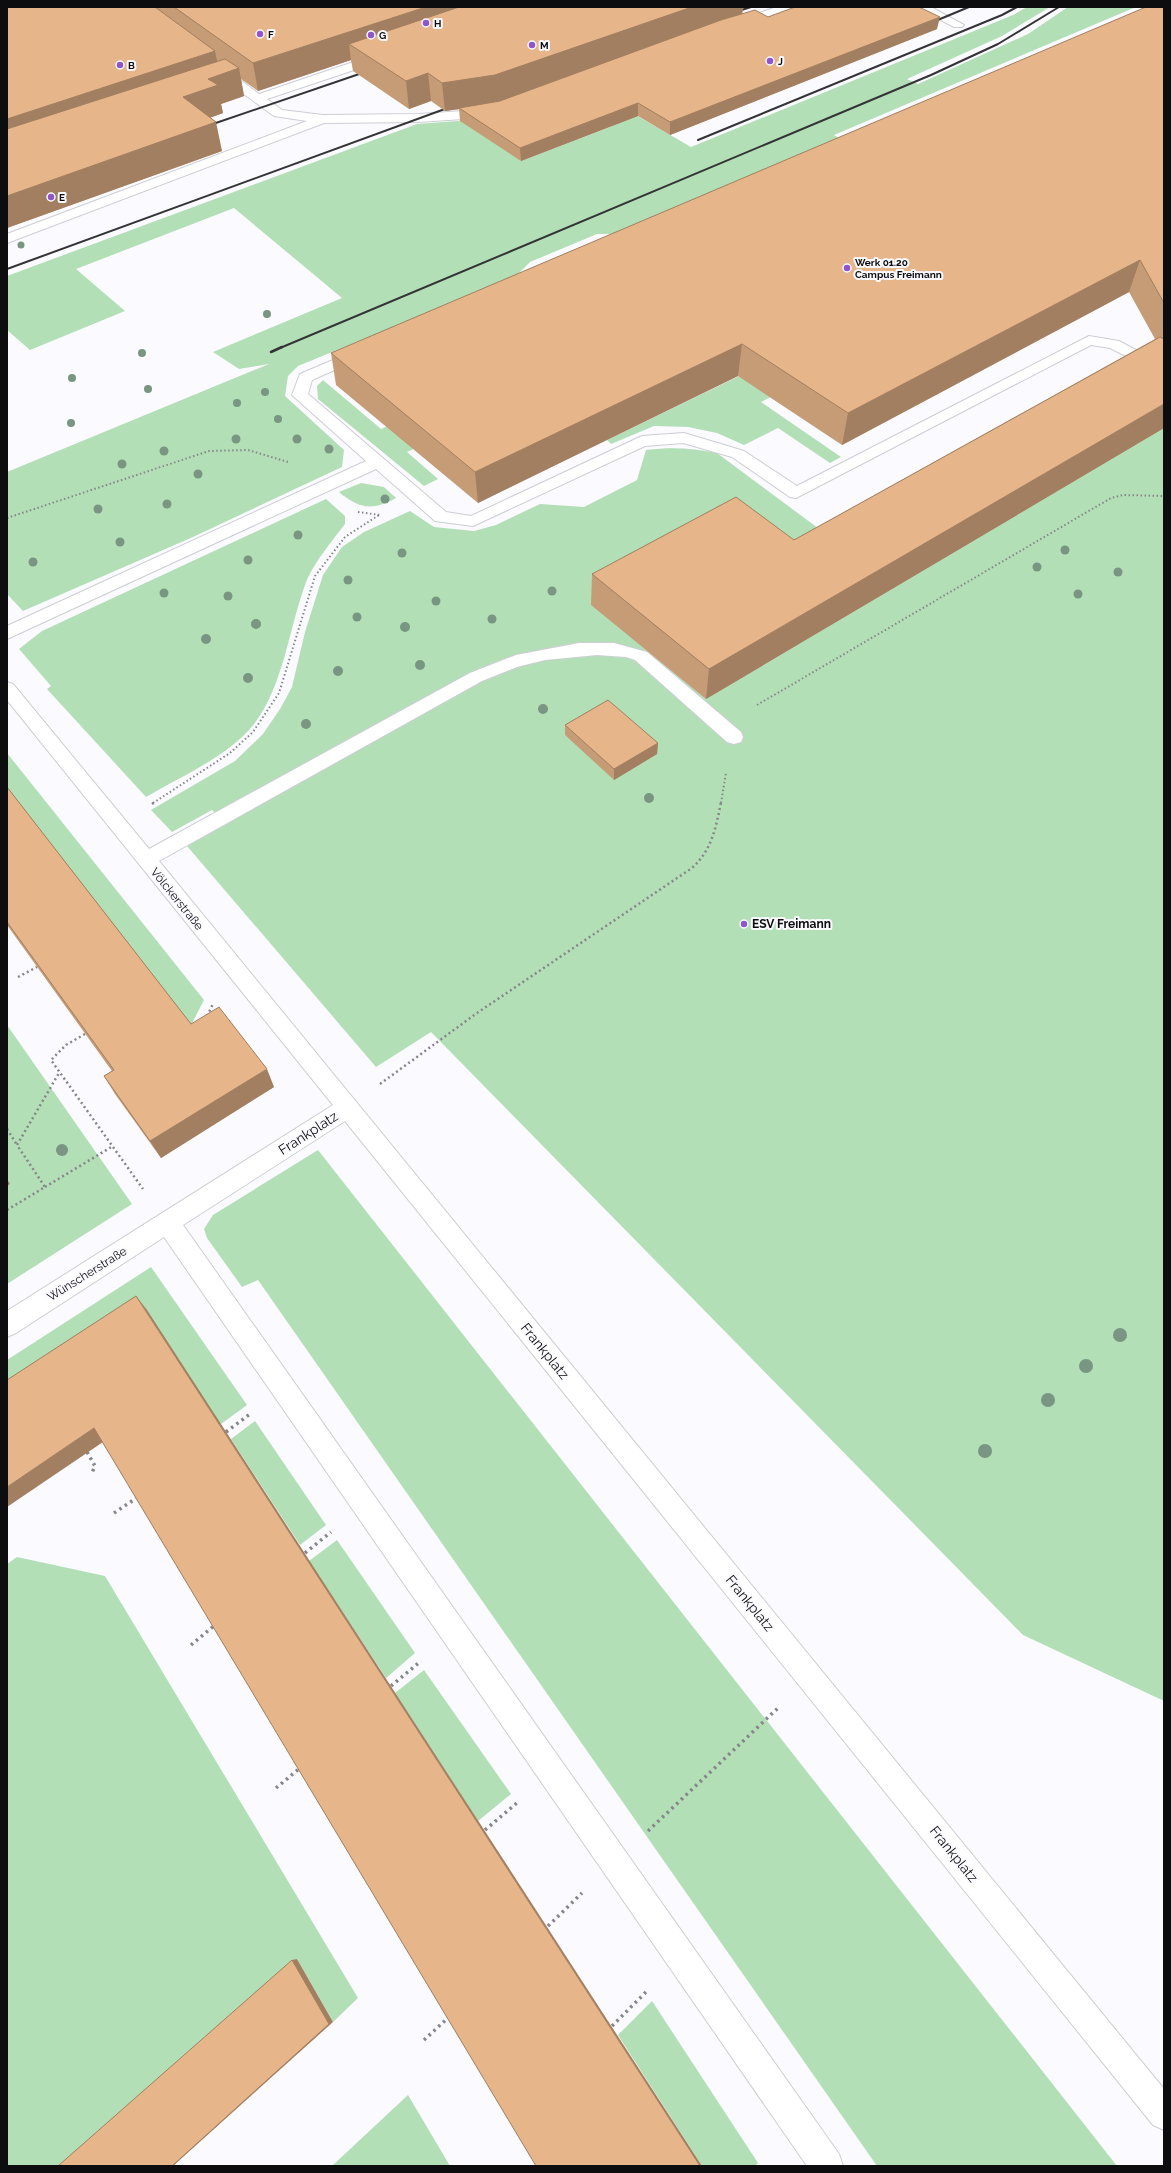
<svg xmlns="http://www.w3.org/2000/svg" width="1171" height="2173" viewBox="0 0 1171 2173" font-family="Raleway,sans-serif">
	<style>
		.green { fill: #b3dfb7 }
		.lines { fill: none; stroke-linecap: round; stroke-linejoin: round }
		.minor-casing { stroke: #cdced4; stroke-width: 2 }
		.path-far2 { stroke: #86868a; stroke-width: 2; stroke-dasharray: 1.5 2.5; stroke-linecap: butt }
		.path-far1 { stroke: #86868a; stroke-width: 2.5; stroke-dasharray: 2 3; stroke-linecap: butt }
		.path { stroke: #86868a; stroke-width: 3.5; stroke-dasharray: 2.5 4; stroke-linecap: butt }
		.minor { fill: #fff; fill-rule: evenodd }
		.rail-far1 { stroke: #343437; stroke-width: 2 }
		.rail { stroke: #343437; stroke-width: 2.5 }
		.tree { fill: #789681 }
		.wall { fill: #c69c76 }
		.shaded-wall { fill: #a17f60 }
		.building { fill: #e6b589; stroke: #a17f60 }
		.poi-dot { fill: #8f55cd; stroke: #fafaff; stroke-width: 1.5 }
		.labels { text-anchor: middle; stroke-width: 4; stroke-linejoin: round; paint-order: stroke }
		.far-poi-label { font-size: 10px; font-weight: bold; fill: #0d0d0f; stroke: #fafaff; text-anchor: start }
		.street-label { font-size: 12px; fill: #0d0d0f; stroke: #fafaff }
		.poi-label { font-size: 12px; font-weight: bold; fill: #0d0d0f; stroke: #fafaff; text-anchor: start }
		.near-street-label { font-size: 14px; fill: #0d0d0f; stroke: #fafaff }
	</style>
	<rect width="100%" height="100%" fill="#fafaff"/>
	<g class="green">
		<polygon points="1027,7 1050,7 1002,36 907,79 918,84 1028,34 1068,7 1136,7 834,135 842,140 627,234 597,234 530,262 515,277 298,366 288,376 285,396 344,450 342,467 193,537 23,611 7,594 7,472 269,364 239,369 213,352 342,298 234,208 76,269 125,311 30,350 7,330 7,276 417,124 485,119 521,161 610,127 634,114 691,147 1013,15"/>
		<polygon points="836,329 867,349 761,402 841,457 830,463 778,428 744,445 717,433 688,427 654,426 611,444 607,440"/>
		<path d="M1164,379v1322l-141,-66 -592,-603 -55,35 -189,-221 39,-22 -14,-14 -40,22 -21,-22 84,-49 28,-27 17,-25 12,-22 13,-55 18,-57 19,-28 22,-15 46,-21 24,16 40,4 22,-6 44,-21 44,3 53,-27 9,-30c25,-3 46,-2 71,3l113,84z"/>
		<polygon points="323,380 381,429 460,394 487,416 407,452 438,479 424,486 318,399 317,386"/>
		<path d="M361,483l23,4 12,11c-23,13 -37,11 -57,-6z"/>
		<path d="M326,499l19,17v8c-13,17 -33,41 -40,61 -16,44 -22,102 -51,139 -25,32 -74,53 -108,73l-99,-108 4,-3 -32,-37 23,-18z"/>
		<polygon points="7,753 204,1000 189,1029 7,794"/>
		<polygon points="7,1025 132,1204 7,1284"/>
		<polygon points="318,1150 1117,2166 877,2166 258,1280 242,1287 207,1238 204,1229 213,1215"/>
		<polygon points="151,1267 247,1405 221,1424 7,1401 7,1360"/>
		<polygon points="255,1421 326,1525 300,1545 231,1439"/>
		<polygon points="337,1540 415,1653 386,1678 309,1561"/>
		<polygon points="17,1557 105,1576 358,1998 333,2022 297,1959 62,2166 7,2166 7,1564"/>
		<polygon points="424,1670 511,1794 478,1821 395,1693"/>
		<polygon points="652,2001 758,2163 755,2166 702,2166 618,2035"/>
		<polygon points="408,2095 450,2166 332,2166"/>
	</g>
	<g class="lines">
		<defs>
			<g id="minor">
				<polygon points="777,7 795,7 793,9 739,26 731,26 729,24 731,22"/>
				<polygon points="916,7 931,7 964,25 962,27 954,27"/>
				<polygon points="380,53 386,57 384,60 267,99 282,110 323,115 419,114 463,111 489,106 495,110 493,113 463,119 419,122 324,123 7,243 7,234 307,121 274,116 215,73 213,70 215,67 223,67 259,94"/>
				<polygon points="1089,336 1119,341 1164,365 1164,375 1110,348 1091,345 796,498 790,497 732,457 683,443 645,446 473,526 435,521 376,469 7,639 7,626 366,461 292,395 300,374 354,351 364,351 366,354 364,357 312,380 308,394 446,512 471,516 642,436 684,433 744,451 797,486"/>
				<polygon points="579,643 614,643 647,652 741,732 743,737 741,742 734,744 727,742 635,660 626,657 597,655 545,660 517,667 482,681 159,861 1164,2089 1164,2130 1153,2125 345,1121 183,1225 839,2154 843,2166 807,2166 164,1237 16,1333 7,1337 7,1311 333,1105 7,700 7,682 13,684 149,849 470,673 516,655"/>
			</g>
		</defs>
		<use href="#minor" class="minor-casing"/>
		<g class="path-far2">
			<polyline points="358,512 380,515"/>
			<polyline points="7,518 209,451 248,450 288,462"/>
			<polyline points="757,705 1111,498 1123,495 1164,496"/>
			<polyline points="153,803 230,753 253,732 279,693 315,576 345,537 379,515"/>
			<polyline points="721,803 726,773"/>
		</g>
		<g class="path-far1">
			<polyline points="152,804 155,802"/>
			<polyline points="18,977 37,967"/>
			<polyline points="207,1016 213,1004"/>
			<polyline points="85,1034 66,1045 51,1060 143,1189"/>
			<path d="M380,1084l97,-71 215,-145c20,-18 24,-41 29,-66"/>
			<polyline points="7,1129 17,1145"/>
			<polyline points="45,1187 113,1146"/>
			<polyline points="7,1210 45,1187 17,1145 59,1073"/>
		</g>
		<g class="path">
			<polyline points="226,1432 250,1414"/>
			<polyline points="87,1452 95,1466 91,1475"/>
			<polyline points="114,1513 138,1497"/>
			<polyline points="305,1553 331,1532"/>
			<polyline points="191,1645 215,1625"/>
			<polyline points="391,1686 421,1661"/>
			<polyline points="276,1788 300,1768"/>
			<polyline points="485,1830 518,1802"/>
			<polyline points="648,1831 778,1708"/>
			<polyline points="548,1926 582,1893"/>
			<polyline points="612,2026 648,1990"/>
			<polyline points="424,2040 450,2016"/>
		</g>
		<use href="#minor" class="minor"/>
		<g class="rail-far1">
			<polyline points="732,13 751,7"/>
			<polyline points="928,24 969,7"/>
			<polyline points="207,126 368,71"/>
			<polyline points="698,140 1002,15 1017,7"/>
			<polyline points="7,269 453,106"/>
			<polyline points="280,348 931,75 998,44 1059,7"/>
		</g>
		<polyline class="rail" points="271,352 282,347"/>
	</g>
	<g class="tree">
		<circle cx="21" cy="245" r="3.5"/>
		<circle cx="267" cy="314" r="4"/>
		<circle cx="142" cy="353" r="4"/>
		<circle cx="72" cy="378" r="4"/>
		<circle cx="148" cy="389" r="4"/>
		<circle cx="265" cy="392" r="4"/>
		<circle cx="237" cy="403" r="4"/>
		<circle cx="278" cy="419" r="4"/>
		<circle cx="71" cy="423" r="4"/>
		<circle cx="236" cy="439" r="4.5"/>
		<circle cx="297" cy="439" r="4.5"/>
		<circle cx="329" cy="449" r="4.5"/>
		<circle cx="164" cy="451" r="4.5"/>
		<circle cx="122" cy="464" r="4.5"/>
		<circle cx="198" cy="474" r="4.5"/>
		<circle cx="385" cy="499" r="4.5"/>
		<circle cx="167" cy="504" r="4.5"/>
		<circle cx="98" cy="509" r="4.5"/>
		<circle cx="298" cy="535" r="4.5"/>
		<circle cx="120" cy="542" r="4.5"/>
		<circle cx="1065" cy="550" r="4.5"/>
		<circle cx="402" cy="553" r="4.5"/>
		<circle cx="248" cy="560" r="4.5"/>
		<circle cx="33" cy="562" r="4.5"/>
		<circle cx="1037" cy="567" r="4.5"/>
		<circle cx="1118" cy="572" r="4.5"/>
		<circle cx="348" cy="580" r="4.5"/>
		<circle cx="552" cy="591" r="4.5"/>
		<circle cx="164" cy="593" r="4.5"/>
		<circle cx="1078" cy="594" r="4.5"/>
		<circle cx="228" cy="596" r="4.5"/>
		<circle cx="436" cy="601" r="4.5"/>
		<circle cx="357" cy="617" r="4.5"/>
		<circle cx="492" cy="619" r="4.5"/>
		<circle cx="256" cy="624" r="5"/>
		<circle cx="405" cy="627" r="5"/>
		<circle cx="206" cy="639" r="5"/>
		<circle cx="420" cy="665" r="5"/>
		<circle cx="338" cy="671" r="5"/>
		<circle cx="248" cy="678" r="5"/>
		<circle cx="543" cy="709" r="5"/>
		<circle cx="306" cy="724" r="5"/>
		<circle cx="649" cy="798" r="5"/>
		<circle cx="62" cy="1150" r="6"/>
		<circle cx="1120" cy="1335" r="7"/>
		<circle cx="1086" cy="1366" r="7"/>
		<circle cx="1048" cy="1400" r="7"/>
		<circle cx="985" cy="1451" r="7"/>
	</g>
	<g class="wall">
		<polygon points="7,7 743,7 742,14 768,17 937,29 670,135 638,116 521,161 460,121 459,109 445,111 431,101 409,109 353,71 351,60 258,91 241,79 244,96 221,104 223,113 210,118 222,151 7,228"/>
		<polygon points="1164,7 1164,428 706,699 591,605 592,574 794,540 1155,339 1129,292 842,445 738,376 478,503 336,385 331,353"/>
		<polygon points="565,725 658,743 657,754 614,780 565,735"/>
		<polygon points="7,787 191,1024 274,1087 161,1158 115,1094 104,1076 112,1071 7,925"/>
	</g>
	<g class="shaded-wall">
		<polygon points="426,7 511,7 349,44 351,60 258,91 253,63"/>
		<polygon points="692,7 743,7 742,16 497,104 445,111 442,83"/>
		<polygon points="940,17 937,29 670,135 670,122"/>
		<polygon points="215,51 220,75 239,68 244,96 221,104 223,113 189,125 7,150 7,119"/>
		<polygon points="428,73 431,101 409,109 406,81"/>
		<polygon points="638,103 638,116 521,161 520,148"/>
		<polygon points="216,122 222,151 7,228 7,196"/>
		<polygon points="1140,260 1129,292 842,445 848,413"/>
		<polygon points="742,344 738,376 478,503 475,472"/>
		<polygon points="1164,404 1164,428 706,699 709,669"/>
		<polygon points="658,743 657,754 614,780 614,769"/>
		<polygon points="267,1069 274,1087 161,1158 150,1141"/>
		<polygon points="7,1179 10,1184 7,1186"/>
		<polygon points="136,1296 147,1310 702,2166 700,2166"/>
		<polygon points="94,1428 106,1440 7,1507 7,1487"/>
		<polygon points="297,1959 333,2022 173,2166 172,2166 292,1960"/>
	</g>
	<g class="building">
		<polygon points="7,7 155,7 215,51 7,119"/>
		<polygon points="174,7 426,7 253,63"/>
		<polygon points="459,7 692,7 495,75 442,83 428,73 406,81 349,44"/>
		<polygon points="795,7 919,7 940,17 670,122 638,103 520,148 459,108 500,101 721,20 755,10 768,17"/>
		<polygon points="1146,7 1164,7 1164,303 1140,260 848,413 742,344 475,472 331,353"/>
		<polygon points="225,59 239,68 208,79 218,85 183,97 216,122 7,196 7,129"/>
		<polygon points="1160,337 1164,339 1164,404 709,669 592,574 736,497 794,540"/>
		<polygon points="608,700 658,743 614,769 565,725"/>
		<polygon points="7,787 191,1024 219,1007 267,1069 150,1141 104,1076 114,1070 7,922"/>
		<polygon points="136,1296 700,2166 536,2166 94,1428 7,1487 7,1380"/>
		<polygon points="292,1960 329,2024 172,2166 58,2166"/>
	</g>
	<g class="poi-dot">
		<circle cx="426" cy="23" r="4"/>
		<circle cx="260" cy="34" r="4"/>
		<circle cx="371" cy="35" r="4"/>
		<circle cx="532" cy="45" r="4"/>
		<circle cx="770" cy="61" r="4"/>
		<circle cx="120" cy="65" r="4"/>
		<circle cx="51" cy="197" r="4"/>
		<circle cx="847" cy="268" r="4"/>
		<circle cx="744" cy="924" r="4"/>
	</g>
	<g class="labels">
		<g class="far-poi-label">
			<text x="434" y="27">H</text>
			<text x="268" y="38">F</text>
			<text x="379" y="39">G</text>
			<text x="540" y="49">M</text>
			<text x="778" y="65">J</text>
			<text x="128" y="69">B</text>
			<text x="59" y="201">E</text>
			<text x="855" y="266">Werk 01.20<tspan x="855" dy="12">Campus Freimann</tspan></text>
		</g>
		<g class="street-label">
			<text transform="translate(177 899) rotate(51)" y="4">Völckerstraße</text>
			<text transform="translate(87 1274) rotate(-32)" y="4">Wünscherstraße</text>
		</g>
		<g class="poi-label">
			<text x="752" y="928">ESV Freimann</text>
		</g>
		<g class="near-street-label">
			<text transform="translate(308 1133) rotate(-33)" y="5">Frankplatz</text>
			<text transform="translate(545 1351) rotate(51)" y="5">Frankplatz</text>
			<text transform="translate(750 1603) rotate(51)" y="5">Frankplatz</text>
			<text transform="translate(954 1854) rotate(51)" y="5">Frankplatz</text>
		</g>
	</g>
	<rect width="1171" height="2173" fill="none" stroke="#0d0d0f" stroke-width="16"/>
</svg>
